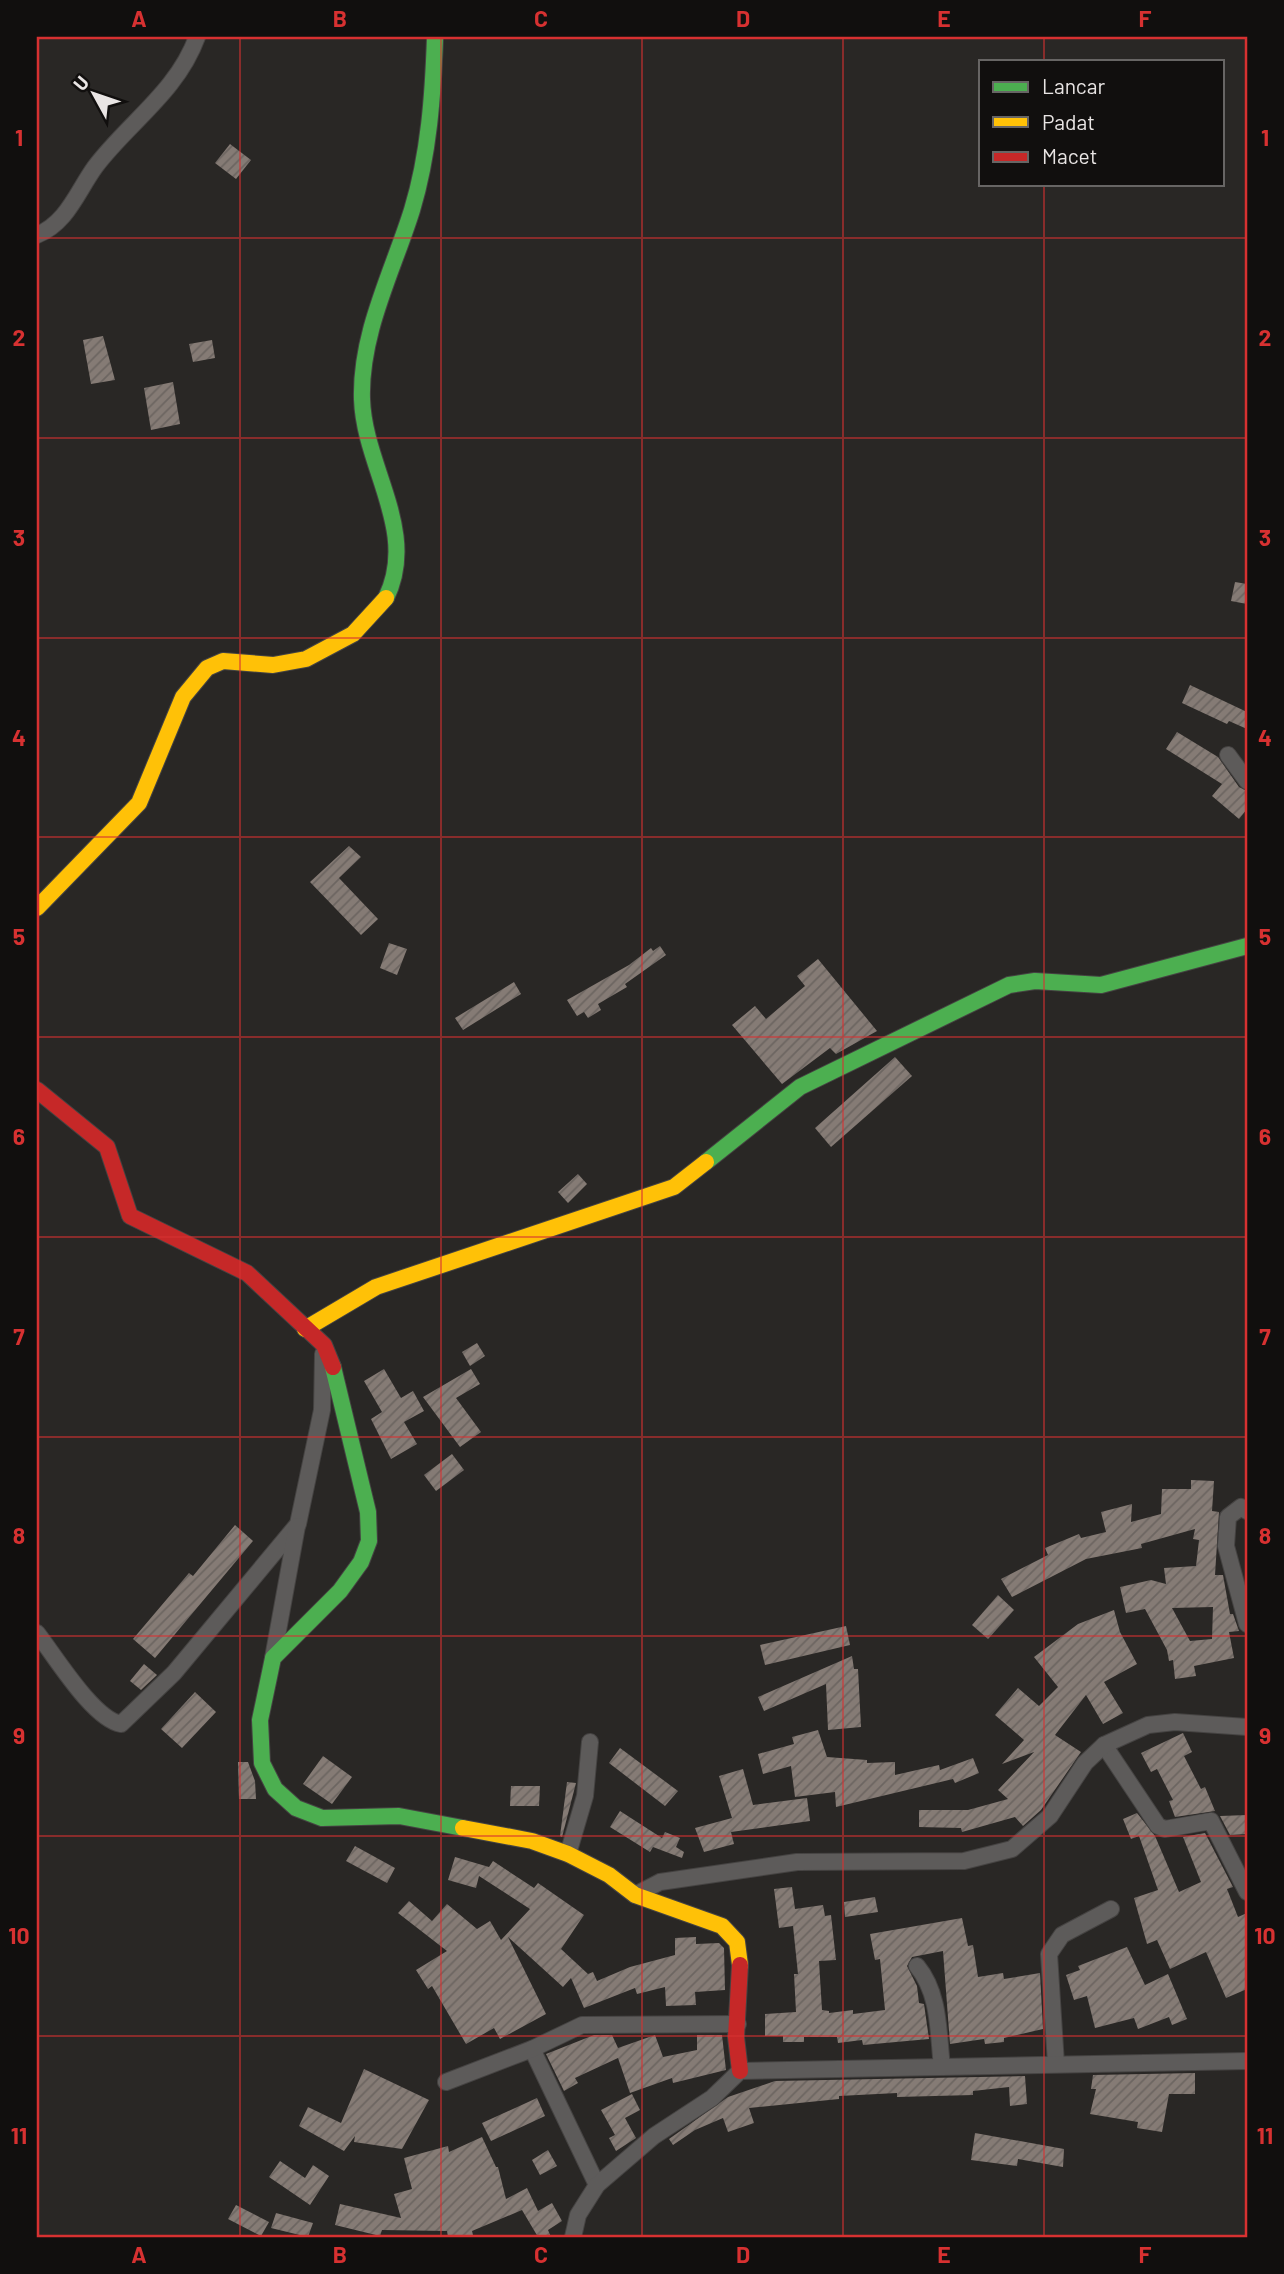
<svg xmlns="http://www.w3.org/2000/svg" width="1284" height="2274" viewBox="0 0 1284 2274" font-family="Barlow,sans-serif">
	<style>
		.building { fill: url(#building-hatch); fill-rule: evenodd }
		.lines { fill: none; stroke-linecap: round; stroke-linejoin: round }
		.street-casing { stroke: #454342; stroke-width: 18 }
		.fast-casing { stroke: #454342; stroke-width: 18 }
		.slow-casing { stroke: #454342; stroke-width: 18 }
		.jam-casing { stroke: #454342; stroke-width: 18 }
		.street { stroke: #5d5b5a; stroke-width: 16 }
		.fast { stroke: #4caf50; stroke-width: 16 }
		.slow { stroke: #ffc107; stroke-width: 16 }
		.jam { stroke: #c62828; stroke-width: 16 }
		.grid { fill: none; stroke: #d73131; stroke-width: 2; stroke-opacity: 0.55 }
		.neatline { fill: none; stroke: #d73131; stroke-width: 2.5 }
		.grid-label { font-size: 23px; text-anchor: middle; font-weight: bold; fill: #d73131 }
	</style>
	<defs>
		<pattern id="building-hatch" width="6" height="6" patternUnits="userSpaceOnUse" patternTransform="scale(1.75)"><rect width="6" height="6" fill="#857b75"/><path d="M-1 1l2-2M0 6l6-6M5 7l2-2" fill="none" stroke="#6c6561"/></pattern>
	</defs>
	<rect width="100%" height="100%" fill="#292725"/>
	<g class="building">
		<polygon points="230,144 251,160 236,179 215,163"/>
		<polygon points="103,336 115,380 91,384 83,340"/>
		<polygon points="212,340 215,358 193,362 189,344"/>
		<polygon points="173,382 180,424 151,430 144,388"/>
		<polygon points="1235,582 1247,584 1247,604 1231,601"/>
		<polygon points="1190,685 1247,712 1247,729 1229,721 1227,724 1182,703"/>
		<polygon points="1177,732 1218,757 1239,787 1247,791 1247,809 1239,819 1212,796 1222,784 1166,749"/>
		<polygon points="349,846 361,857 339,878 378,919 361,935 310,882"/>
		<polygon points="389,943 407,949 397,975 380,968"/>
		<polygon points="660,946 666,955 625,984 627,987 598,1004 601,1010 588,1018 584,1012 577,1016 567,1000 629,965 651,948 653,951"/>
		<polygon points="818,959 877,1031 836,1054 830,1048 782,1084 732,1025 755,1006 766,1019 805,986 797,976"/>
		<polygon points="514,982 521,994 463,1030 455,1018"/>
		<polygon points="895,1057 912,1076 831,1147 815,1128"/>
		<polygon points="578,1174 587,1184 568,1203 558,1192"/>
		<polygon points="477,1343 485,1356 470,1366 462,1352"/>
		<polygon points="384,1369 401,1398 413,1391 424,1411 404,1422 417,1444 391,1459 371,1419 382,1412 364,1381"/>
		<polygon points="471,1369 480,1384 456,1398 481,1432 460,1447 423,1397"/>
		<polygon points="452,1454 464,1470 436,1491 424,1475"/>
		<path d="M1191,1480l23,1 -2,30 7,1 -4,63h8l7,39h3l6,17 -10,1 5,26 -40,8 2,10 -21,3 -2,-19 -4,1 -2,-11 -22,-41 -19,4 -6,-26 31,-7 15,4 -2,-16 32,-2 3,-26 -6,-1 2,-10 -54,15 1,4 -56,11 -74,38 -11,-18 47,-24 -3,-7 34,-14 2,4 25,-6 -5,-20 31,-8 -1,18 30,-8 1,-25h29zM1213,1607l-1,32 -22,2 -18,-33z"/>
		<polygon points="235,1525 253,1541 155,1658 133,1639 189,1573 193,1576"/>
		<polygon points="998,1595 1014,1610 988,1639 972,1625"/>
		<polygon points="1114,1610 1120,1632 1137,1664 1104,1682 1123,1713 1103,1724 1086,1695 1055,1735 1081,1752 1041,1810 1023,1826 1015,1817 962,1832 961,1828 919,1827 919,1810 968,1810 1008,1799 998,1790 1034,1752 1002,1764 1024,1740 995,1715 1018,1688 1039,1706 1058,1687 1034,1657 1078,1624"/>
		<polygon points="846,1626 850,1645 765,1665 760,1645"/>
		<polygon points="852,1656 854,1669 858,1669 861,1727 828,1730 826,1684 764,1711 758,1697"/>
		<polygon points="144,1664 157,1675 141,1690 130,1681"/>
		<polygon points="195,1692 216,1712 182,1748 161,1729"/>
		<polygon points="818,1730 827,1757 867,1760 867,1763 895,1762 895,1775 939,1765 940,1770 973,1758 979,1773 955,1783 953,1779 836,1807 835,1792 795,1797 791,1766 763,1774 758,1754 794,1744 792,1737"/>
		<polygon points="1183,1733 1192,1752 1184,1756 1201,1789 1205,1787 1215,1811 1175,1817 1169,1801 1173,1800 1157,1769 1151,1772 1141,1753"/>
		<polygon points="620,1748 678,1791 665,1806 609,1763"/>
		<polygon points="323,1756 352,1777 332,1804 303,1784"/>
		<polygon points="238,1762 248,1762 255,1781 256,1799 239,1799"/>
		<polygon points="743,1769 753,1805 807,1798 810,1821 731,1832 734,1844 704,1852 695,1828 732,1818 719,1776"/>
		<polygon points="567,1782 576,1783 562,1837 560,1836"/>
		<polygon points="511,1786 540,1786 539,1806 510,1806"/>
		<polygon points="620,1811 662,1838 665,1832 680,1838 676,1847 684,1852 682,1858 653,1847 650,1852 610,1827"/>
		<polygon points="1137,1813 1155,1836 1179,1892 1201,1882 1183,1837 1205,1833 1233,1887 1227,1889 1238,1917 1247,1913 1247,1989 1226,1998 1206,1952 1170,1969 1157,1940 1147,1944 1134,1898 1158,1890 1139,1836 1131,1839 1123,1819"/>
		<polygon points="1247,1815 1247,1834 1230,1835 1220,1816"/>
		<polygon points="355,1846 395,1868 387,1883 346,1861"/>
		<polygon points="455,1857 489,1867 493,1861 534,1888 538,1883 584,1915 561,1949 588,1974 593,1972 597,1981 630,1967 675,1955 675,1938 696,1937 696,1944 719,1943 724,1948 725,1990 695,1992 696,2005 666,2006 665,1987 637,1994 635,1988 584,2008 571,1978 563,1987 508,1937 546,2014 500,2039 494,2028 466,2044 432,1986 428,1989 416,1970 447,1951 398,1913 409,1901 432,1921 447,1904 477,1929 490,1921 501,1940 530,1909 479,1876 476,1888 448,1880"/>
		<polygon points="792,1887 795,1909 823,1905 825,1916 831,1915 836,1960 819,1961 822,2010 829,2011 829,2013 853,2010 853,2014 885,2010 880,1959 875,1960 870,1934 962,1918 968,1946 973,1945 978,1977 1003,1973 1004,1979 1040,1973 1043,2029 1004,2038 1004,2042 985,2044 984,2039 950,2044 943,1951 912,1957 907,1966 917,1986 919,2003 924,2004 929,2039 863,2045 862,2040 838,2043 837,2037 804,2037 804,2042 783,2042 783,2036 765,2036 765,2014 796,2012 794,1974 798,1974 793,1926 779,1928 774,1889"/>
		<polygon points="875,1897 878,1912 845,1917 844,1902"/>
		<polygon points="1127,1947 1145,1985 1168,1974 1187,2019 1172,2025 1169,2017 1138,2029 1134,2018 1095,2028 1087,1996 1074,2000 1066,1975 1080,1970 1078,1966"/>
		<polygon points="594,2035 612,2035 618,2048 655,2035 663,2057 697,2050 697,2035 722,2035 726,2070 673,2083 672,2078 630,2093 618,2058 575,2078 578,2083 564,2091 546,2054"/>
		<polygon points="364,2069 429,2100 402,2149 354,2142 355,2136 344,2151 299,2126 308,2107 341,2123"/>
		<polygon points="1195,2073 1195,2094 1169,2094 1162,2132 1137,2128 1138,2122 1090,2114 1096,2089 1091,2089 1093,2075"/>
		<polygon points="1025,2076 1027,2104 1010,2106 1009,2087 973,2091 973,2095 897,2097 897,2093 839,2096 839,2099 749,2108 754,2123 728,2132 723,2118 695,2130 673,2145 669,2139 728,2097 775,2081"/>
		<polygon points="632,2094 640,2110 625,2118 636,2138 616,2151 609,2138 615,2135 601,2110"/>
		<polygon points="537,2098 545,2116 491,2141 482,2123"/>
		<polygon points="975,2133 1064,2149 1063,2167 1018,2159 1017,2166 971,2160"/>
		<polygon points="482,2137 496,2167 498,2167 506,2199 527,2188 538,2211 552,2203 562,2221 548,2230 551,2237 538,2237 522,2210 472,2231 473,2235 454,2237 448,2237 447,2231 382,2230 380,2236 335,2225 340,2204 401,2218 394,2194 412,2189 404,2158 448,2146 449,2152"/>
		<polygon points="548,2150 557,2166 540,2175 532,2160"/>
		<polygon points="280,2161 305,2178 313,2165 329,2176 310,2205 269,2177"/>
		<polygon points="236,2205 269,2222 261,2236 228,2219"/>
		<polygon points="276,2213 313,2223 308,2237 271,2228"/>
	</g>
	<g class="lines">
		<defs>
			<g id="street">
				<path d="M37,235c30,-12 40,-43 58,-68 33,-44 82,-75 102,-130"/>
				<polyline points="1228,755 1247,781"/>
				<polyline points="1247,1511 1241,1507 1228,1517 1226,1546 1247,1624"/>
				<path d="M37,1633c18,23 56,86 84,91l53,-51 124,-149 24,-114 1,-56"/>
				<polyline points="273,1658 297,1526"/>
				<polyline points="1104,1745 1158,1826 1165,1829 1211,1821 1247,1892"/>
				<polyline points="568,1854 585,1796 590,1742"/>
				<polyline points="635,1895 660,1882 797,1862 964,1861 1012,1849 1050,1816 1085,1763 1104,1745 1148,1725 1175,1722 1247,1727"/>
				<path d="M917,1966c23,28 21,66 25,101"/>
				<polyline points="532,2049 597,2185"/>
				<polyline points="1056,2064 1049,1954 1062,1935 1111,1909"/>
				<polyline points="446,2082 532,2049 582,2025 738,2024"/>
				<polyline points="573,2237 578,2215 597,2185 654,2136 712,2098 740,2071 1247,2061"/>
			</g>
			<g id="fast">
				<path d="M386,598c33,-67 -22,-131 -24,-199 -2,-66 31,-128 50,-189 17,-56 21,-115 23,-173"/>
				<polyline points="706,1162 800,1087 1009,985 1035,981 1101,985 1247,946"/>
				<polyline points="333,1367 368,1512 369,1541 361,1562 340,1591 273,1658 260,1720 262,1763 275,1789 296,1808 322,1818 399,1816 463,1828"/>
			</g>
			<g id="slow">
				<polyline points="37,908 139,803 183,697 207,668 223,661 273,665 306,659 353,634 386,598"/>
				<polyline points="305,1329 376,1287 674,1187 706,1162"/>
				<polyline points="463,1828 532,1841 568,1854 609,1875 635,1895 722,1926 737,1942 740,1965"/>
			</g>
			<g id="jam">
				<polyline points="37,1090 107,1147 130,1216 247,1273 324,1345 333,1367"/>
				<polyline points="740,1965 736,2037 740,2071"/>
			</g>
		</defs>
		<use href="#street" class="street-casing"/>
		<use href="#fast" class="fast-casing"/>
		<use href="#slow" class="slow-casing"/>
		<use href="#jam" class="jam-casing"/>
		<use href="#street" class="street"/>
		<use href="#fast" class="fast"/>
		<use href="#slow" class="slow"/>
		<use href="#jam" class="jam"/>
	</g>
	<path class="grid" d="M240,37v2200M441,37v2200M642,37v2200M843,37v2200M1044,37v24M1044,184v2053M37,238h1210M37,438h1210M37,638h1210M37,837h1210M37,1037h1210M37,1237h1210M37,1437h1210M37,1636h1210M37,1836h1210M37,2036h1210"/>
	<rect width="1284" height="2274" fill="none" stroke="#110f0e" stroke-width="77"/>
	<rect x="979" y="60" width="245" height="126" fill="#110f0e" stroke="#676564" stroke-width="2"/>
	<rect x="993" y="82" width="35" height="10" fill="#4caf50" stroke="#676564" stroke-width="2"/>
	<text x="1042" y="94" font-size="21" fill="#e9e5e4">Lancar</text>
	<rect x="993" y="117" width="35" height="10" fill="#ffc107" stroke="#676564" stroke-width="2"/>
	<text x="1042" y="130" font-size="21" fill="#e9e5e4">Padat</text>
	<rect x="993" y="152" width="35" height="10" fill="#c62828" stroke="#676564" stroke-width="2"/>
	<text x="1042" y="164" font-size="21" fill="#e9e5e4">Macet</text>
	<g transform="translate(94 94) rotate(310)" stroke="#110f0e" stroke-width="5" paint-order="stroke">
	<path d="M0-5L12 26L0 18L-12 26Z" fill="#e9e5e4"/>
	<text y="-10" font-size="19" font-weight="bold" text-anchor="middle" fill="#e9e5e4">U</text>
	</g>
	<rect x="38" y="38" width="1208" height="2198" class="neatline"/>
	<g class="grid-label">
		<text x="139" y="27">A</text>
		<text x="340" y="27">B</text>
		<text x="541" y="27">C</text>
		<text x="743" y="27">D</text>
		<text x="944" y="27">E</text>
		<text x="1145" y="27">F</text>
		<text x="19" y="146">1</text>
		<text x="1265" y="146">1</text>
		<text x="19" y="346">2</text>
		<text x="1265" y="346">2</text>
		<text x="19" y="546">3</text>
		<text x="1265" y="546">3</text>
		<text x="19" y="746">4</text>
		<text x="1265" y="746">4</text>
		<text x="19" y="945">5</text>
		<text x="1265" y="945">5</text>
		<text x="19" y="1145">6</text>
		<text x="1265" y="1145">6</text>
		<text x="19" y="1345">7</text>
		<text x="1265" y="1345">7</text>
		<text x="19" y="1544">8</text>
		<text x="1265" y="1544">8</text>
		<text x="19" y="1744">9</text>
		<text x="1265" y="1744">9</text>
		<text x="19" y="1944">10</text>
		<text x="1265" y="1944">10</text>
		<text x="19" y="2144">11</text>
		<text x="1265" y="2144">11</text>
		<text x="139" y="2263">A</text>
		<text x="340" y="2263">B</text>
		<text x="541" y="2263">C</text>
		<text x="743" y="2263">D</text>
		<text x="944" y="2263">E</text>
		<text x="1145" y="2263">F</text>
	</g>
</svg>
